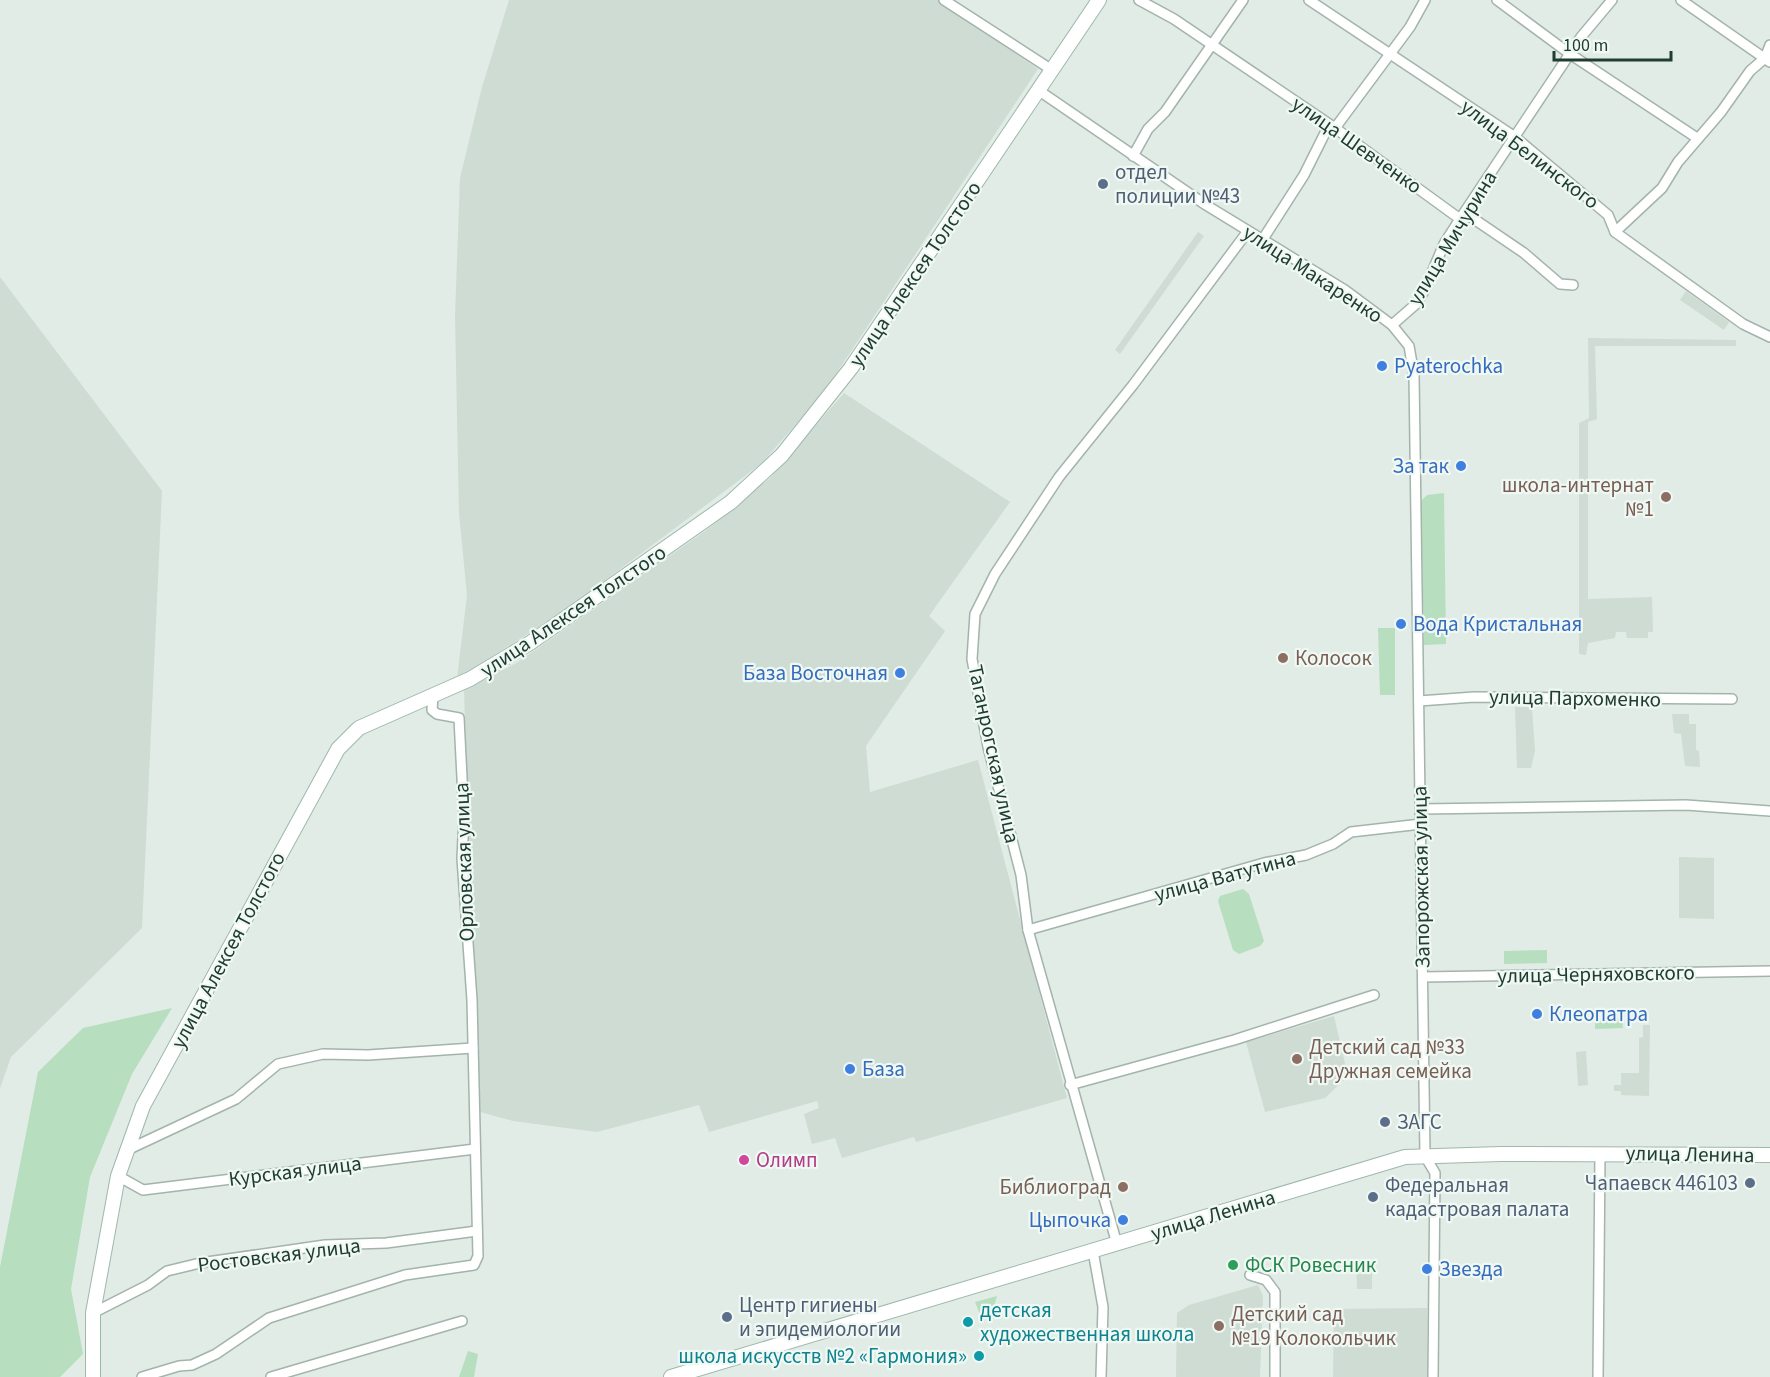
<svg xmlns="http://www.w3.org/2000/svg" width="1770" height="1377" viewBox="0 0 1770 1377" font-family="'Source Sans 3',sans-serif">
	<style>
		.built { fill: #cedcd4 }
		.green { fill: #b7debf }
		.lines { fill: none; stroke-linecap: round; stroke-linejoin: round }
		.street-casing { stroke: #a3b4ac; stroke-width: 12 }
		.secondary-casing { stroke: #9eb8ad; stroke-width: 16 }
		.street { stroke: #fff; stroke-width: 9 }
		.secondary { stroke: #fff; stroke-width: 14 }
		.service-dot { fill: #5c6f8a; stroke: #f0f8f4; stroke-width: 2 }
		.shop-dot { fill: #3f7fe0; stroke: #f0f8f4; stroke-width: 2 }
		.education-dot { fill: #8d6e63; stroke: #f0f8f4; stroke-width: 2 }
		.hotel-dot { fill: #d1479c; stroke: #f0f8f4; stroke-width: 2 }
		.leisure-dot { fill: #2e9e5b; stroke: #f0f8f4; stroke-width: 2 }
		.culture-dot { fill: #0f9aa8; stroke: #f0f8f4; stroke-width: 2 }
		.labels { text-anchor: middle; stroke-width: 4.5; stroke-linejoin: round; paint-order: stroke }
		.street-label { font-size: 21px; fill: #203d33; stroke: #f0f8f4 }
		.service-label { font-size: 21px; fill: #4e5e75; stroke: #f0f8f4; text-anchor: start }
		.shop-label { font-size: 21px; fill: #366cbe; stroke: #f0f8f4; text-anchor: start }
		.education-label { font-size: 21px; fill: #785e54; stroke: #f0f8f4; text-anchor: start }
		.hotel-label { font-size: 21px; fill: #b23c85; stroke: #f0f8f4; text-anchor: start }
		.leisure-label { font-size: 21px; fill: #27864d; stroke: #f0f8f4; text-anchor: start }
		.culture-label { font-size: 21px; fill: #0d838f; stroke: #f0f8f4; text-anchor: start }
	</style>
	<rect width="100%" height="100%" fill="#e0ece5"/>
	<g class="built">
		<polygon points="509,0 939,0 1038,69 824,392 761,464 568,608 457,679 467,595 459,513 455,316 460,178 482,87"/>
		<polygon points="1198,232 1204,236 1120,354 1115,350"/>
		<polygon points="0,277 162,491 142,928 11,1057 0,1088"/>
		<polygon points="1686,291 1729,322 1724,330 1680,300"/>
		<polygon points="1588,338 1736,340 1736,346 1595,346 1597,419 1588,422 1588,599 1652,597 1653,632 1648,632 1648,638 1627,638 1626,632 1616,632 1615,638 1588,643 1586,655 1579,654 1579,423 1589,418"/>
		<polygon points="844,393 1010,502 929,616 945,631 866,746 870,792 978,760 1067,1098 916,1142 914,1137 842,1158 835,1138 812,1144 804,1114 819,1108 817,1101 709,1132 699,1105 597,1132 513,1121 477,1111 464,690 518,662 705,531 770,478"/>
		<polygon points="1515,707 1532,707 1535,751 1531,768 1517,768"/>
		<polygon points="1672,714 1689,714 1689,724 1696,724 1696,750 1699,751 1700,767 1685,766 1681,734 1674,733"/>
		<polygon points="1679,857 1714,858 1714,919 1679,918"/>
		<polygon points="1334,1016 1348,1076 1325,1098 1265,1112 1246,1042"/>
		<polygon points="1643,1025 1650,1025 1649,1096 1621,1095 1621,1091 1614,1091 1614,1085 1621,1085 1621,1073 1639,1073 1639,1038 1643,1037"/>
		<polygon points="1586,1051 1588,1085 1578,1086 1576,1052"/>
		<polygon points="1356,1261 1372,1261 1372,1289 1357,1289"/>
		<polygon points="1258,1285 1263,1296 1260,1377 1176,1377 1177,1313 1189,1305"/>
		<polygon points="1427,1308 1427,1377 1333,1377 1334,1309"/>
	</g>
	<g class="green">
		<polygon points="1444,493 1446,644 1424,645 1421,501 1427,495"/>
		<polygon points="1378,628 1395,628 1395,695 1380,695"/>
		<polygon points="1243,889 1249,894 1264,941 1260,946 1239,954 1233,950 1218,901 1220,896"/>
		<polygon points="1547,950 1547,963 1504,964 1504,951"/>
		<polygon points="172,1008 132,1074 90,1177 71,1289 83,1354 60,1377 0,1377 0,1267 38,1072 83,1028"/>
		<polygon points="1622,1018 1623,1028 1595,1029 1595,1019"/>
		<polygon points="997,1296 992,1313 983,1315 979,1312 975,1302"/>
		<polygon points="468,1351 478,1354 474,1377 459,1377"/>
	</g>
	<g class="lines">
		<defs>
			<g id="street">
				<polyline points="944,0 1052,70"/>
				<polyline points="1139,0 1174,19 1335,128 1460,219 1471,217 1524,253 1560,284 1573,285"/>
				<polyline points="1309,0 1515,137 1608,215 1615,232 1743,324 1770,337"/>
				<polyline points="1497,0 1570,54 1697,138"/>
				<polyline points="1681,0 1770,62"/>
				<polyline points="1038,90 1206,205 1345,290 1392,325 1409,346 1414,375 1425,1156 1435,1173 1433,1377"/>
				<polyline points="1133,156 1148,129 1165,112 1243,0"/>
				<polyline points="1615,232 1662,188 1678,162 1721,112 1750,71 1765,58 1770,45"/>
				<polyline points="1263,239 1304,175 1326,131 1335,128 1410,27 1425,0"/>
				<polyline points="1392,325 1416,304 1424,291 1444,244 1460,219 1581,37 1612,0"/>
				<polyline points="1419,701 1474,697 1732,699"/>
				<polyline points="1421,809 1686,805 1770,811"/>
				<polyline points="1028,930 1264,863 1306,855 1333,844 1351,832 1421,824"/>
				<polyline points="1423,977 1770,971"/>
				<polyline points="1070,1085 1234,1040 1374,995"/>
				<polyline points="125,1151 236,1099 278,1064 323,1054 368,1055 473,1048"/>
				<polyline points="118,1176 143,1190 475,1149"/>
				<polyline points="1117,1244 1028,930 1021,875 988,747 972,659 975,614 995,574 1059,477 1133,385 1248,231"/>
				<polyline points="1093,1251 1103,1307 1101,1377"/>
				<polyline points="1250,1275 1266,1280 1275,1292 1275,1377"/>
				<polyline points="93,1313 148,1285 167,1271 200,1263 325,1245 386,1243 477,1231"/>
				<polyline points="142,1377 179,1366 192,1365 216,1354 269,1318 405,1275 474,1265 478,1256 472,1000 462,858 464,818 459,718 437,714 432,710 433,696"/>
				<polyline points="271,1377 462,1321"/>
				<polyline points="1598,1377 1600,1153"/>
			</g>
			<g id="secondary">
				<polyline points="93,1377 93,1313 118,1176 143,1106 338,749 359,728 470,679 530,643 731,502 782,455 851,368 1099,0"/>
				<polyline points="671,1377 1405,1157 1501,1154 1770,1155"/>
			</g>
		</defs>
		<use href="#street" class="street-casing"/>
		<use href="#secondary" class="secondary-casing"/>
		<use href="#street" class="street"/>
		<use href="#secondary" class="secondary"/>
	</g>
	<g class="service-dot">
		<circle cx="1103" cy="184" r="6"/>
		<circle cx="1385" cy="1122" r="6"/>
		<circle cx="1750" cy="1183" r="6"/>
		<circle cx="1373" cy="1197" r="6"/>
		<circle cx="727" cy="1317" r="6"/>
	</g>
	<g class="shop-dot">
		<circle cx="1382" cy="366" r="6"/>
		<circle cx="1461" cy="466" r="6"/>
		<circle cx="1401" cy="624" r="6"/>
		<circle cx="900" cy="673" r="6"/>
		<circle cx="1537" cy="1014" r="6"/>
		<circle cx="850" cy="1069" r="6"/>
		<circle cx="1123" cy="1220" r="6"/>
		<circle cx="1427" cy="1269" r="6"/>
	</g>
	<g class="education-dot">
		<circle cx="1666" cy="497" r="6"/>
		<circle cx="1283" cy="658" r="6"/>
		<circle cx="1297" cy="1059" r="6"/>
		<circle cx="1123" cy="1187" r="6"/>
		<circle cx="1219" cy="1326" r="6"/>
	</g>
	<circle class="hotel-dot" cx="744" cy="1160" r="6"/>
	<circle class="leisure-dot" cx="1233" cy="1265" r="6"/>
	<g class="culture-dot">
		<circle cx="968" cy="1322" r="6"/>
		<circle cx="979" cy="1356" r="6"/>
	</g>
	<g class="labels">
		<g class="street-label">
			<text transform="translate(1357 145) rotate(35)" y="7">улица Шевченко</text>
			<text transform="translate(1530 154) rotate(37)" y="7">улица Белинского</text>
			<text transform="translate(1452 238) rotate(-59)" y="7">улица Мичурина</text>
			<text transform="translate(915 274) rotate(-56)" y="7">улица Алексея Толстого</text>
			<text transform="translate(1313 274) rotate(33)" y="7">улица Макаренко</text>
			<text transform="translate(573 611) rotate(-34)" y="7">улица Алексея Толстого</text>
			<text transform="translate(1575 698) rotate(1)" y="7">улица Пархоменко</text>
			<text transform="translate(994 754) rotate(78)" y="7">Таганрогская улица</text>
			<text transform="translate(464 862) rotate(-92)" y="7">Орловская улица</text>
			<text transform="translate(1225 876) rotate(-15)" y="7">улица Ватутина</text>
			<text transform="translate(1421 877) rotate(-91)" y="7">Запорожская улица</text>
			<text transform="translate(228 950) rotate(-62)" y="7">улица Алексея Толстого</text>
			<text transform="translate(1596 974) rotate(-1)" y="7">улица Черняховского</text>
			<text transform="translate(1690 1154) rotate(1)" y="7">улица Ленина</text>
			<text transform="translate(295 1171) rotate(-7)" y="7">Курская улица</text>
			<text transform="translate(1213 1215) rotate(-17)" y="7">улица Ленина</text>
			<text transform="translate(279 1255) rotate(-7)" y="7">Ростовская улица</text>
		</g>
		<g class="service-label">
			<text x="1115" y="179">отдел<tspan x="1115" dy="24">полиции №43</tspan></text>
			<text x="1397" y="1129">ЗАГС</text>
			<text x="1738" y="1190" text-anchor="end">Чапаевск 446103</text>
			<text x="1385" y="1192">Федеральная<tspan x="1385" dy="24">кадастровая палата</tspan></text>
			<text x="739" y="1312">Центр гигиены<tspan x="739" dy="24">и эпидемиологии</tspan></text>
		</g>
		<g class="shop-label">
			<text x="1394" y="373">Pyaterochka</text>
			<text x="1449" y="473" text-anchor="end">За так</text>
			<text x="1413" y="631">Вода Кристальная</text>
			<text x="888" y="680" text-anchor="end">База Восточная</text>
			<text x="1549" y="1021">Клеопатра</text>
			<text x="862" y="1076">База</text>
			<text x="1111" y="1227" text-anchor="end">Цыпочка</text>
			<text x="1439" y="1276">Звезда</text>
		</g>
		<g class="education-label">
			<text x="1654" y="492" text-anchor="end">школа-интернат<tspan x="1654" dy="24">№1</tspan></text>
			<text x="1295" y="665">Колосок</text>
			<text x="1309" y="1054">Детский сад №33<tspan x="1309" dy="24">Дружная семейка</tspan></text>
			<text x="1111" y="1194" text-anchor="end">Библиоград</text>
			<text x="1231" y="1321">Детский сад<tspan x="1231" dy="24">№19 Колокольчик</tspan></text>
		</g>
		<g class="hotel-label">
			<text x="756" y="1167">Олимп</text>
		</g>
		<g class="leisure-label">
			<text x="1245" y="1272">ФСК Ровесник</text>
		</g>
		<g class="culture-label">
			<text x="980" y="1317">детская<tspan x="980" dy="24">художественная школа</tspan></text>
			<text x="967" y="1363" text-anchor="end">школа искусств №2 «Гармония»</text>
		</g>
	</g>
	<path d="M1554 51v9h117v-9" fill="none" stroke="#203d33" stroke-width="3"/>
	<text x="1563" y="51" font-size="18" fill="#203d33" stroke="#f0f8f4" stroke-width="4.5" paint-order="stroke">100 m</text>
</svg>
